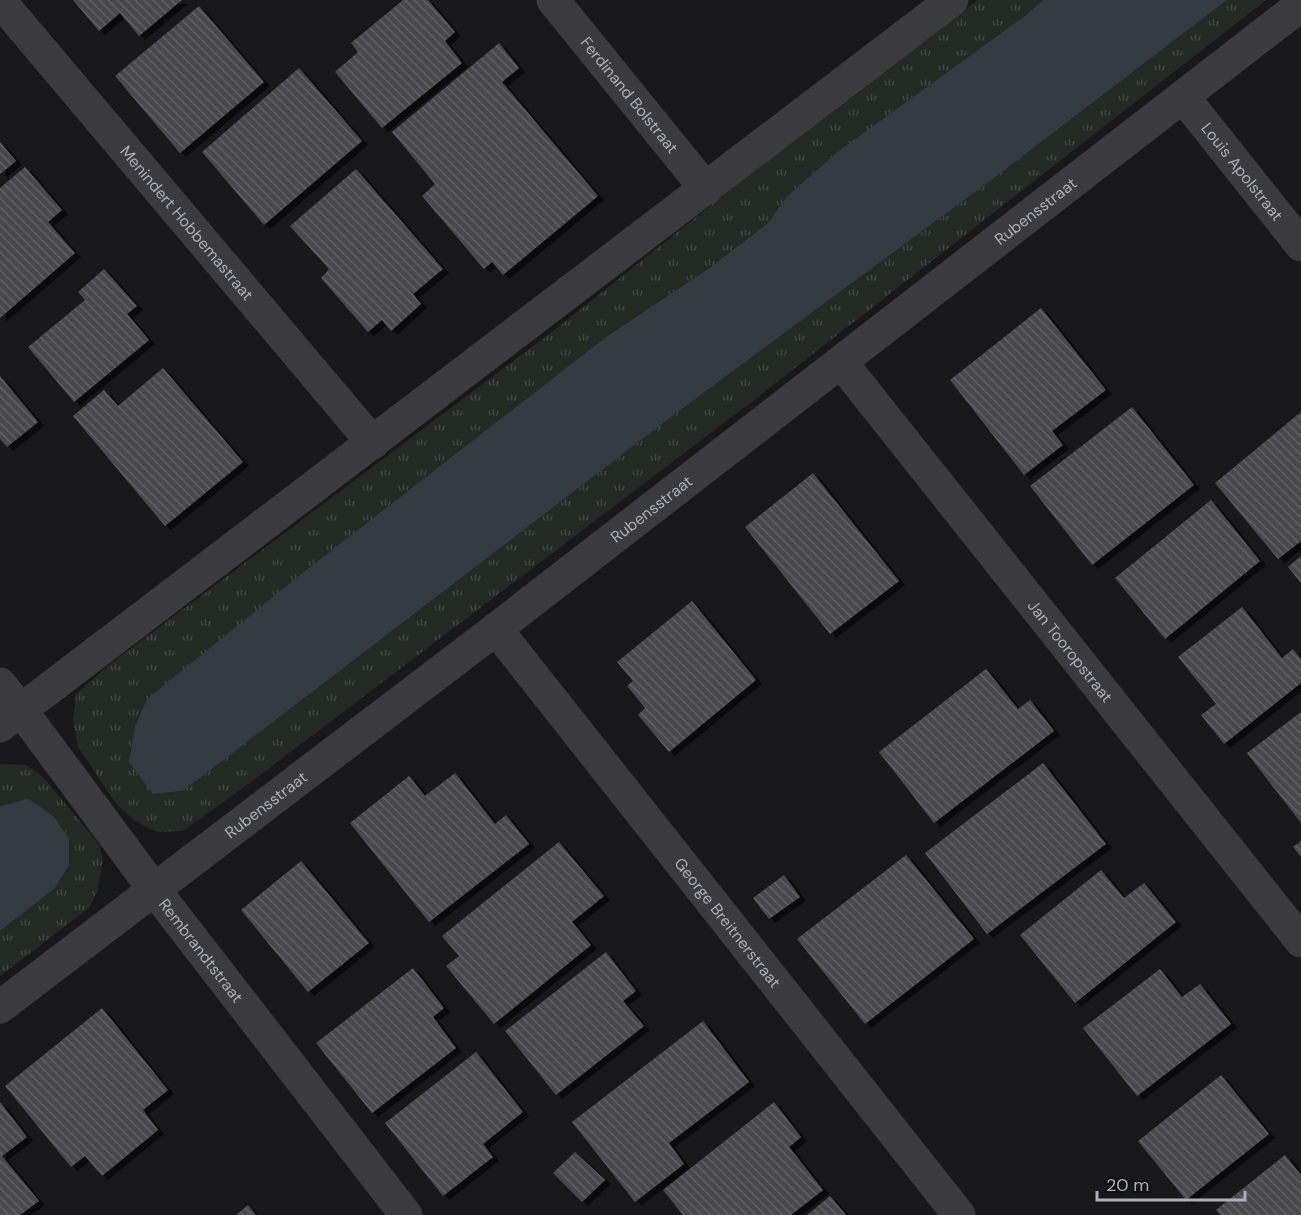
<svg xmlns="http://www.w3.org/2000/svg" width="1301" height="1215" viewBox="0 0 1301 1215" font-family="'DM Sans',sans-serif">
	<style>
		.grass { fill: url(#grass-tufts) }
		.water { fill: #323b42 }
		.building { fill: url(#building-back-hatch); filter: url(#shadow) }
		.lines { fill: none; stroke-linecap: round; stroke-linejoin: round }
		.minor { stroke: #3a3a3f; stroke-width: 33 }
		.labels { text-anchor: middle; stroke-width: 4.5; stroke-linejoin: round; paint-order: stroke }
		.street-label { font-size: 16px; fill: #acafb9; stroke: #131315 }
	</style>
	<defs>
		<pattern id="grass-tufts" width="24" height="20" patternUnits="userSpaceOnUse" patternTransform="scale(1.5)"><rect width="24" height="20" fill="#232a24"/><path d="M3 7l-1-3M5 7V3M7 7l1-3M15 17l-1-3M17 17v-4M19 17l1-3" fill="none" stroke="#404642"/></pattern>
		<pattern id="building-back-hatch" width="6" height="6" patternUnits="userSpaceOnUse" patternTransform="scale(1.5)"><rect width="6" height="6" fill="#48494d"/><path d="M-1 5l2 2M0 0l6 6M5-1l2 2" fill="none" stroke="#606165"/></pattern>
		<filter id="shadow"><feDropShadow dx="6" dy="4" stdDeviation="0" flood-color="#0009"/></filter>
	</defs>
	<rect width="100%" height="100%" fill="#18181a"/>
	<g class="grass">
		<polygon points="978,0 1043,0 1026,15 840,150 787,196 768,223 708,269 606,337 310,567 153,794 183,791 679,411 994,178 1227,0 1266,0 754,400 255,779 183,831 157,832 135,821 117,805 78,747 73,720 76,694 109,665 548,335 870,79"/>
		<polygon points="0,764 27,765 43,777 99,844 103,860 97,892 89,908 0,976 0,931 54,889 29,800 0,806"/>
	</g>
	<g class="water">
		<polygon points="1043,0 1227,0 994,178 679,411 183,791 153,794 129,762 135,727 147,699 310,567 606,337 708,269 768,223 787,196 840,150 1026,15"/>
		<polygon points="29,799 54,817 69,839 69,865 54,889 0,931 0,806"/>
	</g>
	<g class="building">
		<polygon points="73,0 182,0 139,36 120,13 99,31"/>
		<polygon points="403,0 428,0 455,32 445,41 462,63 382,128 335,72 358,52 351,43"/>
		<polygon points="199,6 264,82 180,153 115,76"/>
		<polygon points="499,43 519,68 502,82 598,196 503,275 492,262 484,269 422,196 435,184 392,132"/>
		<polygon points="299,68 362,141 264,225 202,152"/>
		<polygon points="0,142 16,161 0,174"/>
		<polygon points="25,167 62,210 48,222 75,253 0,318 0,188"/>
		<polygon points="356,169 443,269 413,294 421,304 391,331 382,320 368,332 321,278 329,269 290,226"/>
		<polygon points="104,269 137,306 127,314 149,340 74,402 28,347 85,300 78,292"/>
		<polygon points="1041,308 1106,390 1052,431 1063,445 1024,475 950,380"/>
		<polygon points="163,368 243,462 165,526 73,416 104,390 118,406"/>
		<polygon points="0,376 38,422 7,447 0,439"/>
		<polygon points="1132,407 1194,485 1092,565 1030,486"/>
		<polygon points="1301,412 1301,541 1278,559 1215,483"/>
		<polygon points="813,473 899,581 830,634 745,527"/>
		<polygon points="1211,500 1260,561 1165,639 1115,578"/>
		<polygon points="1301,556 1301,583 1288,567"/>
		<polygon points="692,601 756,680 669,752 638,715 645,708 627,686 633,681 617,662"/>
		<polygon points="1242,607 1282,658 1293,649 1301,659 1301,683 1224,744 1201,715 1216,704 1178,657"/>
		<polygon points="986,669 1018,709 1030,700 1054,731 934,823 879,752"/>
		<polygon points="1301,712 1301,823 1247,753"/>
		<polygon points="1043,763 1106,844 987,934 925,853"/>
		<polygon points="455,773 495,824 506,815 529,844 429,922 350,823 409,776 425,796"/>
		<polygon points="1301,841 1301,857 1293,847"/>
		<polygon points="559,842 604,896 572,922 591,945 494,1024 446,966 459,956 442,936"/>
		<polygon points="906,855 974,939 865,1024 797,939"/>
		<polygon points="301,861 369,943 308,992 241,910"/>
		<polygon points="1101,870 1124,898 1144,883 1176,922 1075,1003 1020,935"/>
		<polygon points="784,875 800,897 769,919 753,898"/>
		<polygon points="606,952 636,991 623,1001 644,1026 556,1095 505,1031"/>
		<polygon points="413,968 444,1008 433,1017 456,1048 372,1113 316,1043"/>
		<polygon points="1160,969 1182,997 1200,984 1231,1024 1137,1096 1083,1028"/>
		<polygon points="102,1008 168,1090 143,1110 158,1130 102,1176 85,1156 71,1167 5,1086"/>
		<polygon points="703,1021 749,1082 669,1143 684,1164 635,1202 572,1122"/>
		<polygon points="476,1052 523,1112 483,1144 493,1157 443,1196 385,1123"/>
		<polygon points="1221,1075 1269,1134 1186,1200 1138,1141"/>
		<polygon points="0,1102 27,1137 2,1156 39,1201 20,1215 0,1215"/>
		<polygon points="774,1102 801,1137 789,1147 823,1190 791,1215 683,1215 663,1190"/>
		<polygon points="575,1152 605,1180 582,1202 553,1173"/>
		<polygon points="1285,1155 1301,1175 1301,1215 1220,1215 1216,1210"/>
		<polygon points="830,1196 846,1215 807,1215"/>
		<polygon points="248,1205 256,1215 236,1215"/>
	</g>
	<g class="lines">
		<g class="minor">
			<path id="s1" d="M553,0l153,189"/>
			<path id="s2" d="M0,1l373,442"/>
			<path id="s3" d="M1184,98l117,147"/>
			<path id="s4" d="M841,362l460,579"/>
			<path id="s5" d="M496,629l463,586"/>
			<path id="s6" d="M0,684l21,26 132,178 253,327"/>
			<polyline points="0,726 952,0"/>
			<path id="s7" d="M0,1007l496,-378 805,-624"/>
		</g>
	</g>
	<g class="labels">
		<g class="street-label">
			<text dy="6" stroke="none"><textPath href="#s1" startOffset="122">Ferdinand Bolstraat</textPath></text>
			<text dy="6" stroke="none"><textPath href="#s3" startOffset="94">Louis Apolstraat</textPath></text>
			<text dy="6" stroke="none"><textPath href="#s7" startOffset="1306">Rubensstraat</textPath></text>
			<text dy="6" stroke="none"><textPath href="#s2" startOffset="290">Menindert Hobbemastraat</textPath></text>
			<text dy="6" stroke="none"><textPath href="#s7" startOffset="820">Rubensstraat</textPath></text>
			<text dy="6" stroke="none"><textPath href="#s4" startOffset="369">Jan Tooropstraat</textPath></text>
			<text dy="6" stroke="none"><textPath href="#s7" startOffset="334">Rubensstraat</textPath></text>
			<text dy="6" stroke="none"><textPath href="#s5" startOffset="374">George Breitnerstraat</textPath></text>
			<text dy="6" stroke="none"><textPath href="#s6" startOffset="334">Rembrandtstraat</textPath></text>
		</g>
	</g>
	<path d="M1097 1191v9h148v-9" fill="none" stroke="#acafb9" stroke-width="3"/>
	<text x="1106" y="1191" font-size="18" fill="#acafb9" stroke="#131315" stroke-width="4.5" paint-order="stroke">20 m</text>
</svg>
